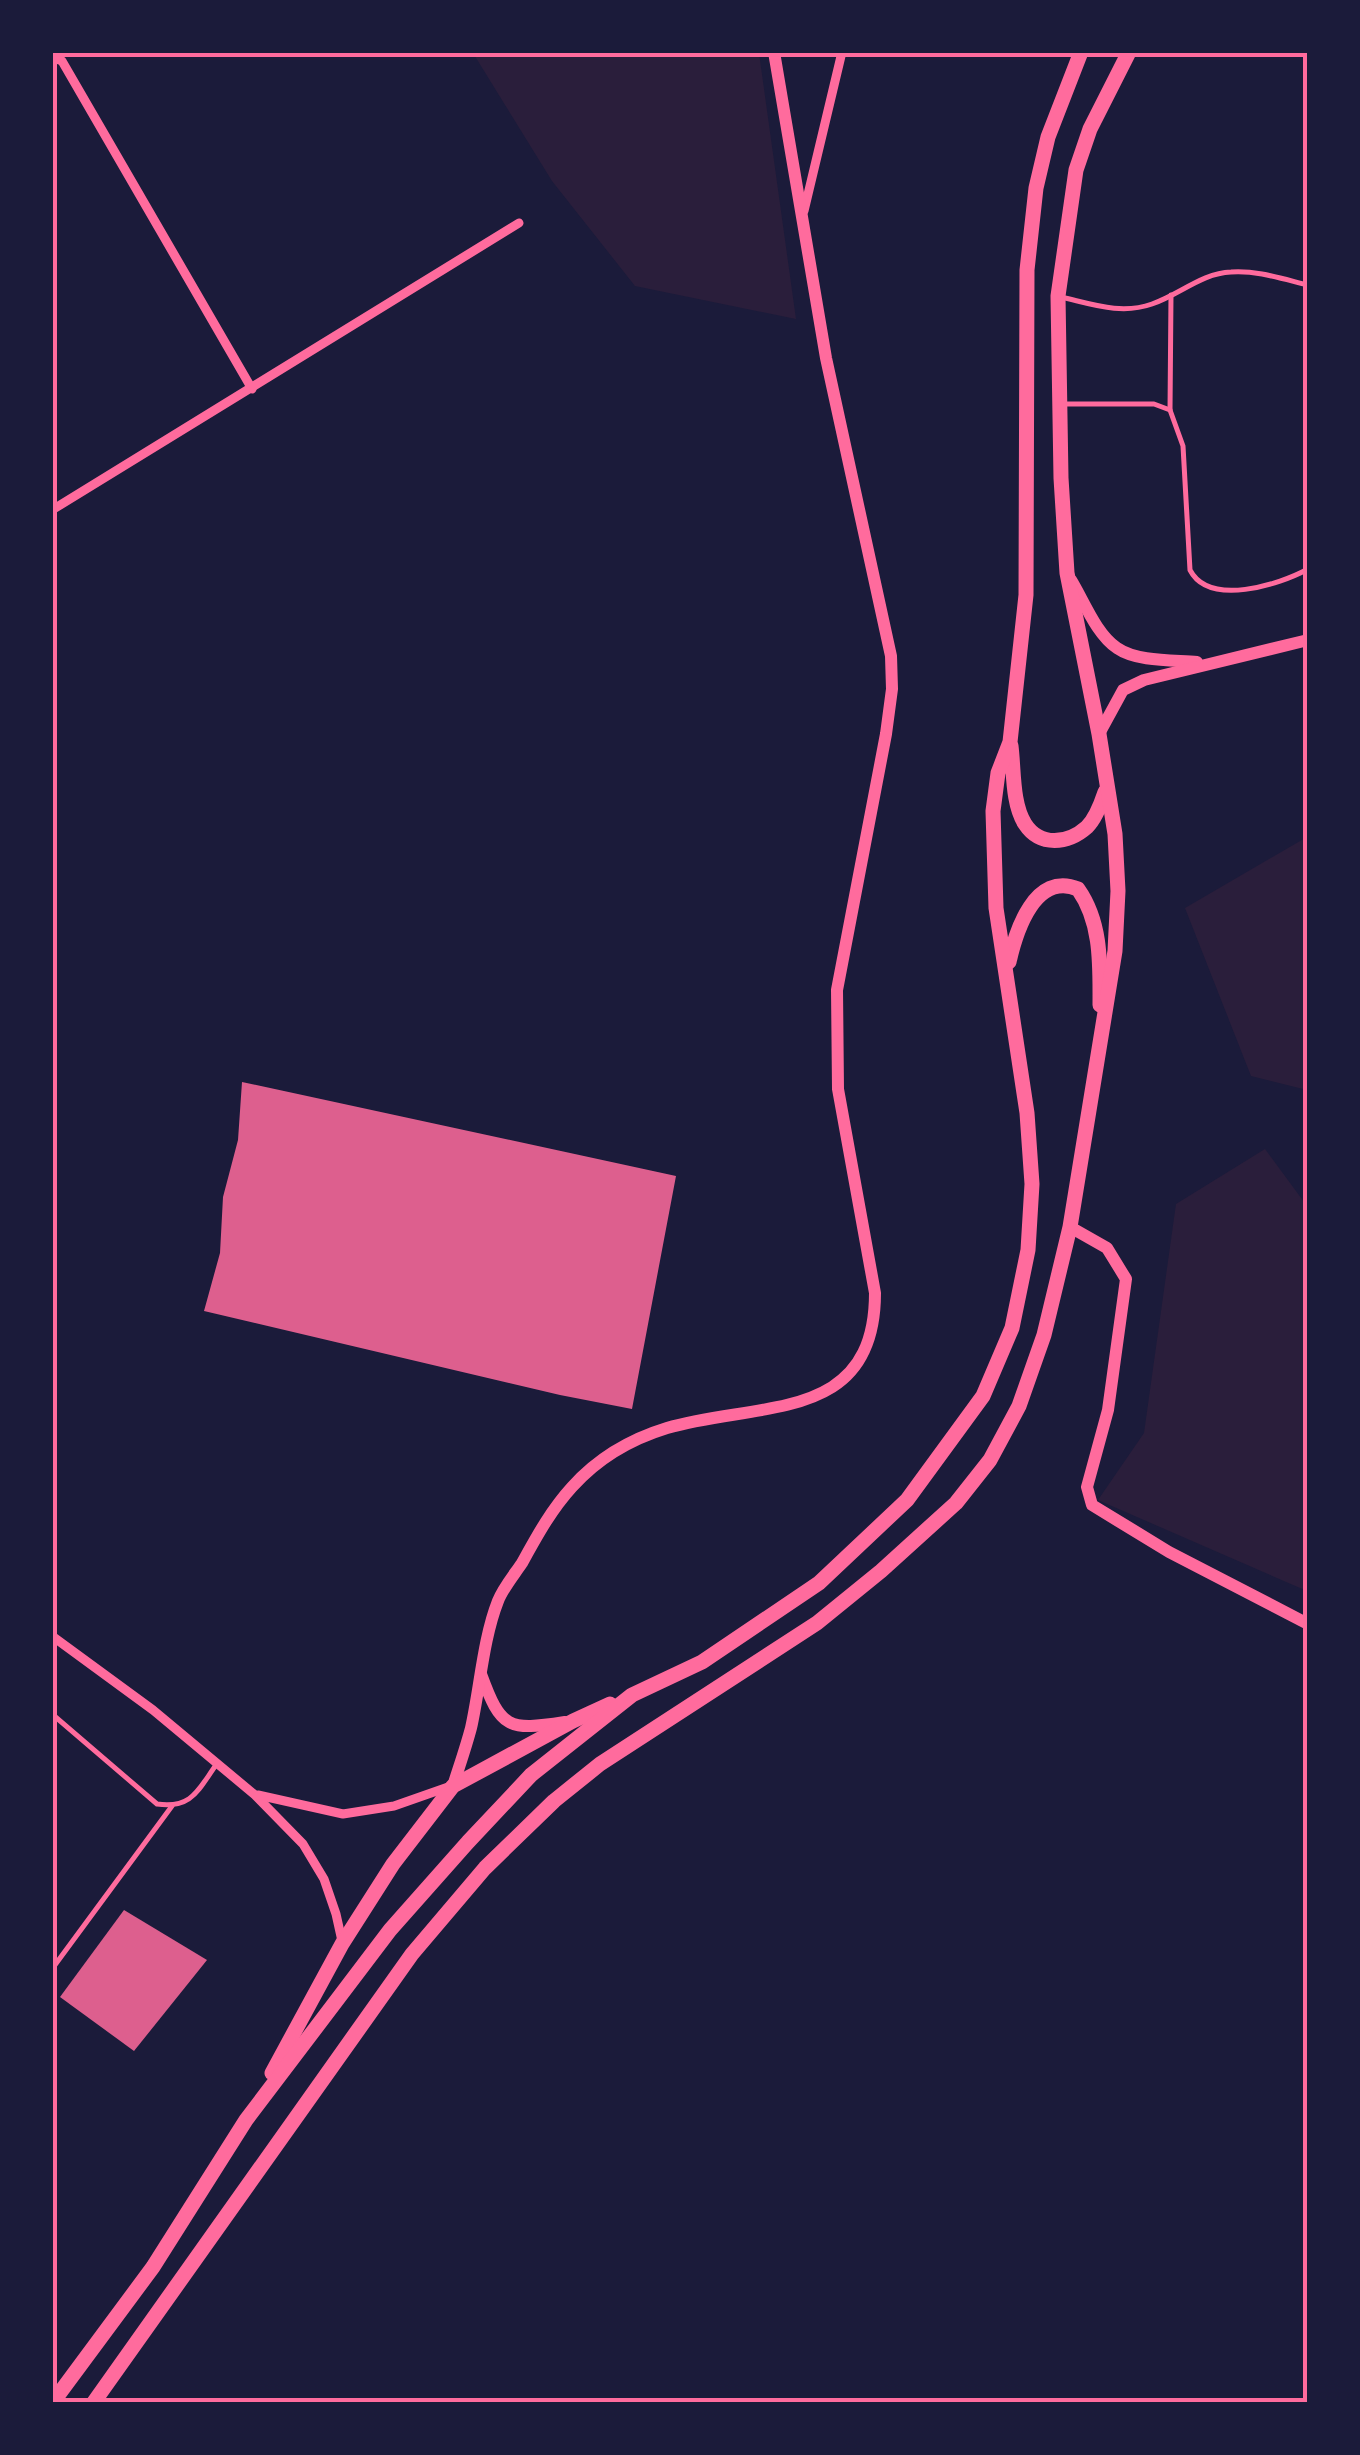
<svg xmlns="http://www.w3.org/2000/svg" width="1360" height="2455" viewBox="0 0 1360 2455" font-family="'Noto Sans',sans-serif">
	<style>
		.green { fill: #2a1e3b }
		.building { fill: #dd5f8e }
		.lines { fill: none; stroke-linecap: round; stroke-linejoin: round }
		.service { stroke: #ff6b9d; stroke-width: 5 }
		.minor { stroke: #ff6b9d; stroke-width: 9 }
		.secondary { stroke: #ff6b9d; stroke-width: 12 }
		.trunk { stroke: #ff6b9d; stroke-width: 15 }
		.neatline { fill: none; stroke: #ff6b9d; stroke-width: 4 }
	</style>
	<rect width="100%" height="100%" fill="#1b1b3a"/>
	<g class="green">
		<polygon points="473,53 759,53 796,319 635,286 552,181"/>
		<polygon points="1307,837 1307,1090 1251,1076 1185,908"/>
		<polygon points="1265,1149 1307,1206 1307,1591 1098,1500 1144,1433 1176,1204"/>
	</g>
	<g class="building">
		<polygon points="242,1082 676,1176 632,1409 560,1395 204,1311 220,1253 223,1197 238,1140"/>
		<polygon points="124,1910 207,1960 134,2051 60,1997"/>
	</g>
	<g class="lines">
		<g class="service">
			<path d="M1171,295l-1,115 13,36 7,124c19,37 89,15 118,-1"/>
			<path d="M1061,297c31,7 60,18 91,7 27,-9 50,-31 79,-32 25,-2 52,7 77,13"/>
			<polyline points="1064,404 1154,404 1170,410"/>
			<path d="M52,1714l105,90c35,5 41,-14 59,-39"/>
			<polyline points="52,1969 172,1806"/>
		</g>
		<g class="minor">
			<polyline points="52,57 62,61 252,389"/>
			<polyline points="804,211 842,52"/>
			<polyline points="52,510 519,223"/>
			<polyline points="52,1636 153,1710 255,1795 303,1844 324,1879 336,1914 342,1941"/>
			<polyline points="258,1795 343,1814 394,1806 451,1786"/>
		</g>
		<g class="secondary">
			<path d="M1071,580c13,21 25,54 46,68 20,14 57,12 80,14"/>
			<polyline points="1099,734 1123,690 1144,680 1308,640"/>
			<polyline points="1070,1227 1107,1248 1126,1279 1108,1410 1087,1487 1092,1505 1169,1552 1308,1624"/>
			<path d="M481,1674c20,55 27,57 84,48"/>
			<path d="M453,1786c6,-19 13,-39 18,-58 9,-40 12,-89 27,-127 5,-13 16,-26 24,-38 15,-27 29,-53 50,-76 26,-29 59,-48 95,-59 92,-27 208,-4 208,-135l-37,-204 -1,-99 49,-256 6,-45 -1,-33 -65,-298 -52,-306"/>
		</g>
		<g class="trunk">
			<path d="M1011,746c3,24 1,58 14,78 15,23 43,20 62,3 9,-9 14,-23 18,-35"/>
			<path d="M1009,962c7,-31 26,-91 69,-73 24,34 22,76 22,116"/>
			<polyline points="272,2073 342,1944 393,1864 453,1786 573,1721 610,1704"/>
			<polyline points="53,2402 153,2267 246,2120 390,1930 468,1842 531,1775 632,1695 702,1662 819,1583 907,1500 983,1396 1012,1328 1028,1250 1032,1184 1027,1113 996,908 993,811 998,773 1010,742 1026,595 1027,270 1036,188 1048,137 1081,52"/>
			<polyline points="94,2402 412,1954 485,1868 554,1801 600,1764 817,1623 881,1571 956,1503 990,1460 1019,1406 1044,1335 1070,1227 1115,951 1118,891 1115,834 1099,734 1067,573 1061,478 1058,296 1076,170 1090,129 1129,52"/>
		</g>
	</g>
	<rect width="1360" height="2455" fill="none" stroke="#1b1b3a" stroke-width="110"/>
	<rect x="55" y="55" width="1250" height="2345" class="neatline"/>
</svg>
